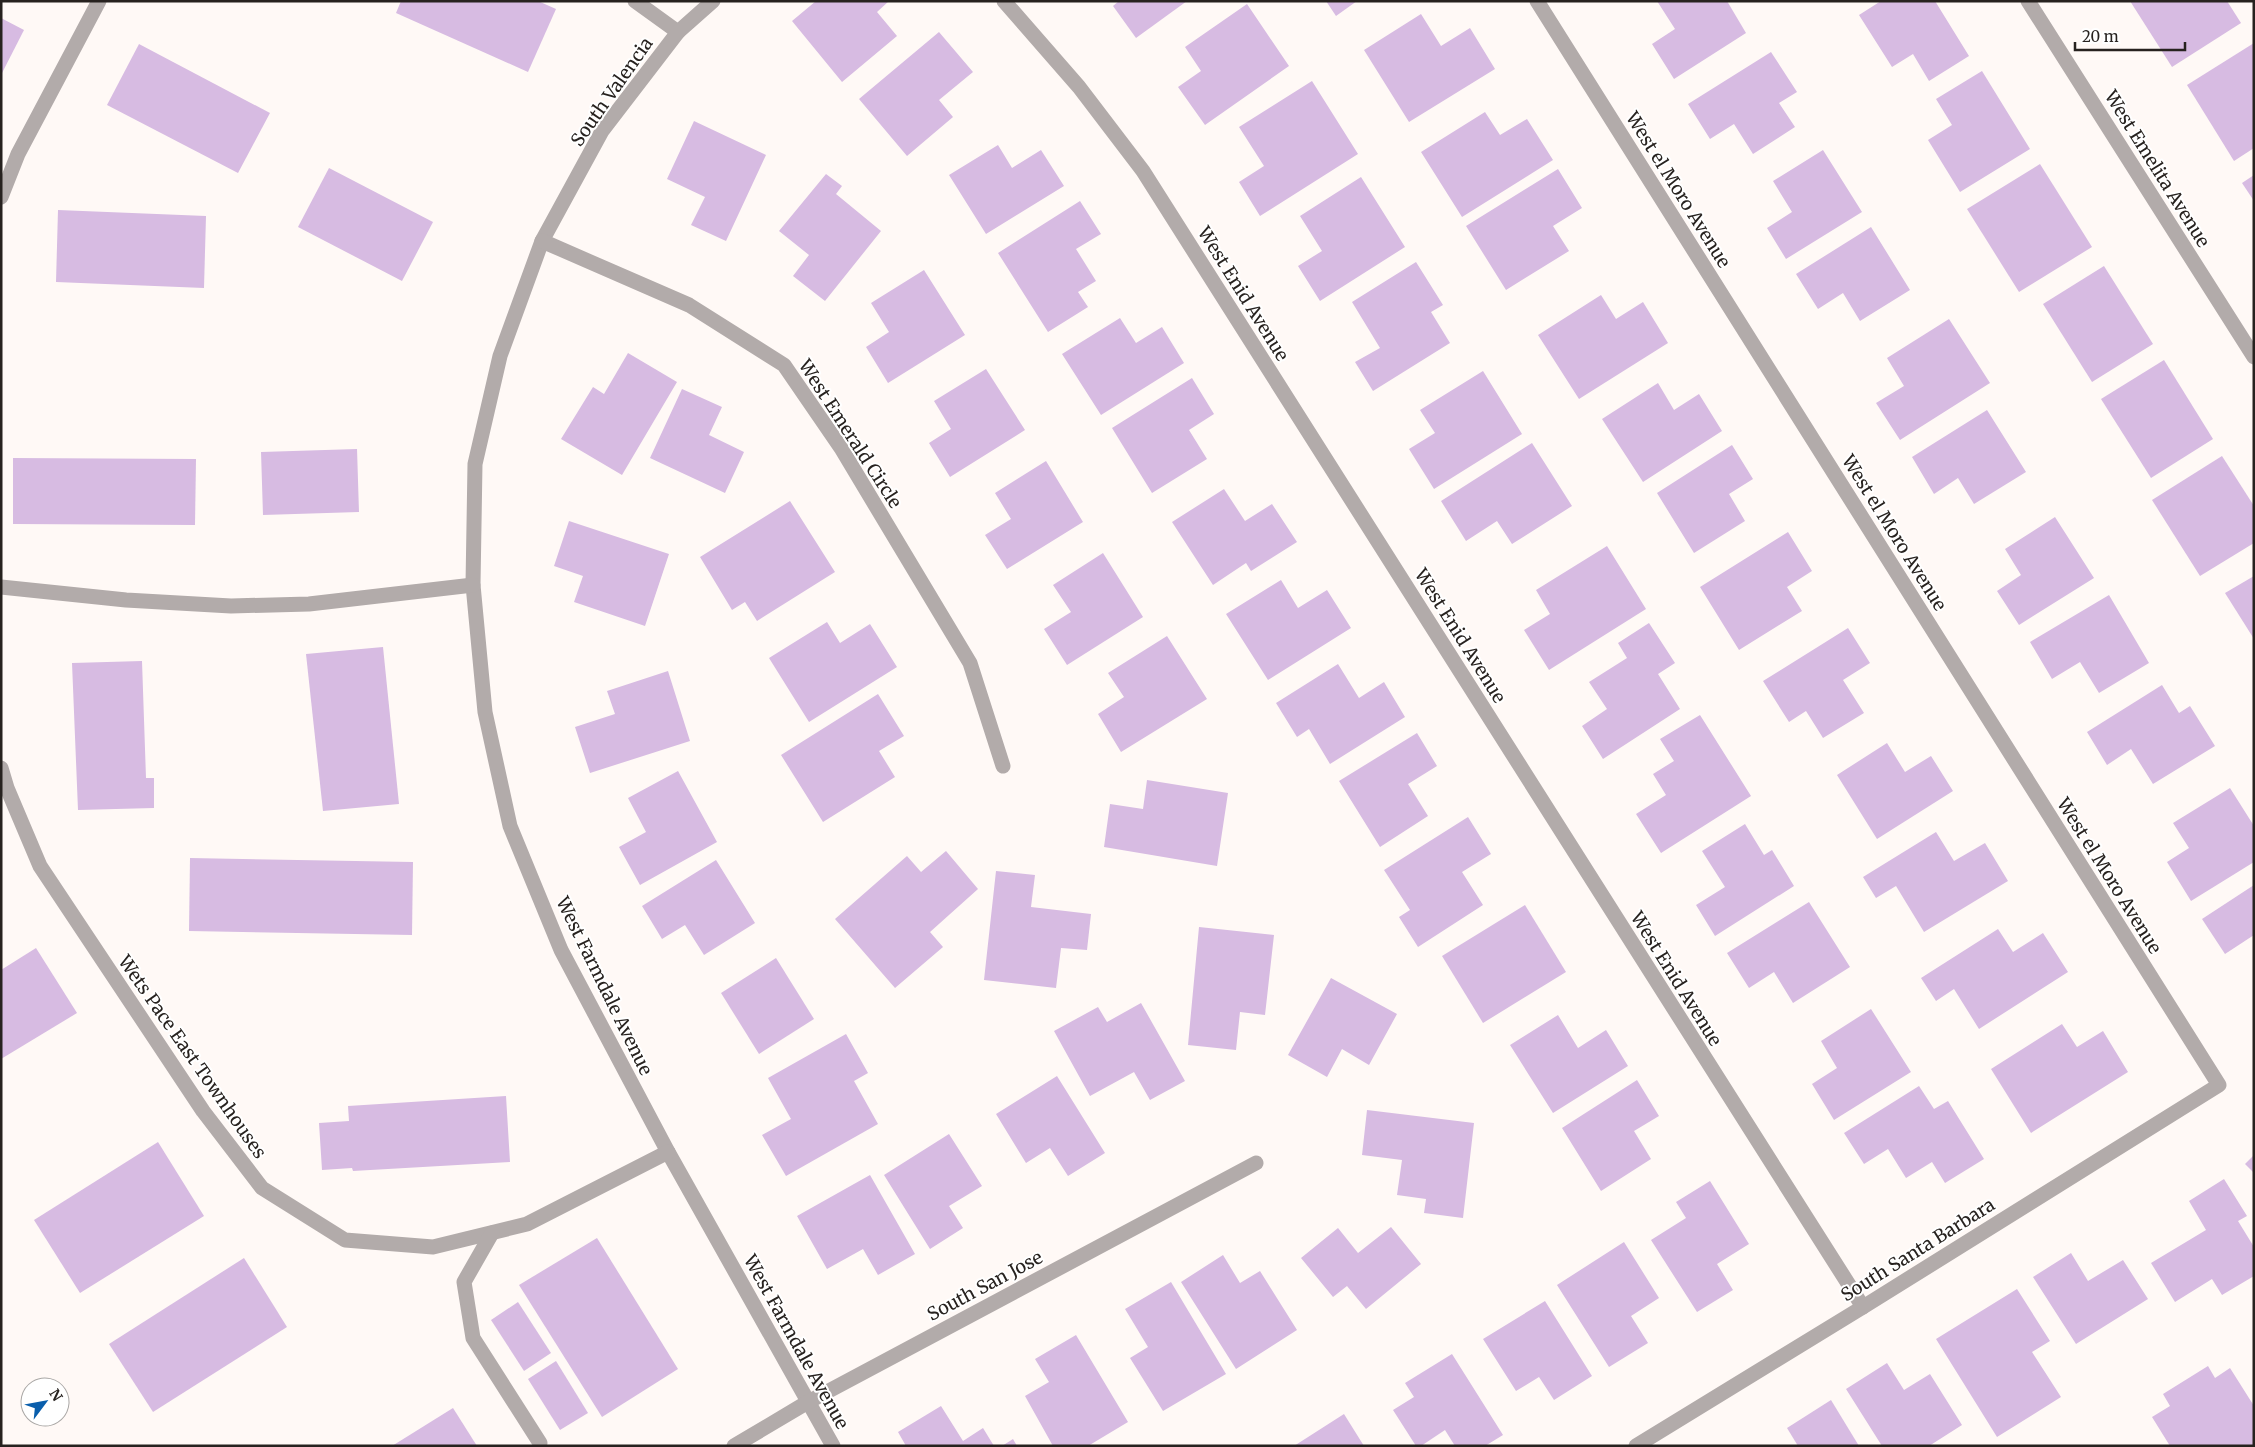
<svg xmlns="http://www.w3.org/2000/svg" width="2255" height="1447" viewBox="0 0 2255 1447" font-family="Merriweather,serif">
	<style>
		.building { fill: #d7bbe2 }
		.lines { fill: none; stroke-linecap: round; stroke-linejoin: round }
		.street { stroke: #b2abaa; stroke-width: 15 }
		.labels { text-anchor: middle; stroke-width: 4; stroke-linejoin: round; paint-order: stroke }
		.street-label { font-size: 18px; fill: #27221f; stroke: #fff }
	</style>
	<rect width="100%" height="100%" fill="#fff9f6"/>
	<g class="building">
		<polygon points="401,1 538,1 556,9 528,72 396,13"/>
		<polygon points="816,1 889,1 877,12 897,36 842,82 792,21"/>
		<polygon points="1119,1 1187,1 1136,38 1113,6"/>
		<polygon points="1326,1 1357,1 1336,16"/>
		<polygon points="1657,1 1727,1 1746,33 1674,79 1652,44 1675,29"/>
		<polygon points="1881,1 1935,1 1969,56 1929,81 1913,54 1892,67 1859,15"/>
		<polygon points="2130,1 2227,1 2241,23 2172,67"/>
		<polygon points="1247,4 1289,66 1205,125 1178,87 1201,71 1185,47"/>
		<polygon points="1421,14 1441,46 1470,28 1495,69 1409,122 1364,50"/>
		<polygon points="1,18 24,30 1,75"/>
		<polygon points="939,32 973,72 939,100 953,117 907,156 859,99"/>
		<polygon points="2254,43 2254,148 2234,161 2187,85"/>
		<polygon points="139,44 270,113 238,173 107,105"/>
		<polygon points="1771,52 1797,92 1779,103 1795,127 1753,154 1734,124 1710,139 1688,104"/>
		<polygon points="1982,71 2030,149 1960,192 1928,140 1952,125 1936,99"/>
		<polygon points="1312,81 1358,154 1260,216 1239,182 1264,166 1239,127"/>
		<polygon points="1485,112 1500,135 1527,119 1553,160 1462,217 1421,152"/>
		<polygon points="694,121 766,155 726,241 691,225 705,197 667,179"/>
		<polygon points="998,145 1012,168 1041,150 1064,186 986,234 949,175"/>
		<polygon points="1823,150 1862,212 1786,259 1767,228 1792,212 1773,181"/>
		<polygon points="2040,164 2092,247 2019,292 1967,209"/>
		<polygon points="329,168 433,222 402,281 298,227"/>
		<polygon points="1558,169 1582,208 1553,226 1569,251 1506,290 1466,226"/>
		<polygon points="826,174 842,186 836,194 881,231 825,301 793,276 809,255 779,231"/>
		<polygon points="2254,175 2254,201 2242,183"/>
		<polygon points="1361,177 1405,247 1320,301 1298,266 1322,251 1300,216"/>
		<polygon points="1080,201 1101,234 1076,249 1096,281 1078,292 1088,307 1048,332 998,253"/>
		<polygon points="58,210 206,216 204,288 56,282"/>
		<polygon points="1871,227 1910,290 1860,321 1843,293 1818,309 1796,274"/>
		<polygon points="1416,262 1443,305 1431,312 1450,343 1373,391 1355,362 1380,348 1352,302"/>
		<polygon points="2104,266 2153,344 2092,382 2043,304"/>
		<polygon points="924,270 965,335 888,383 866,347 889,332 871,303"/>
		<polygon points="1601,295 1616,319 1643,302 1668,343 1579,399 1538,335"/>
		<polygon points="1120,318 1136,343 1162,327 1184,363 1101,415 1062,354"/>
		<polygon points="1949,319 1990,383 1900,440 1876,403 1904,386 1887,358"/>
		<polygon points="628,353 677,382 622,475 561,439 593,387 604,394"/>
		<polygon points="2164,360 2213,439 2151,478 2101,399"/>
		<polygon points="986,369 1025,430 950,477 929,443 951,429 934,401"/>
		<polygon points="1483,371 1522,434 1434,489 1409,449 1435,433 1420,410"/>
		<polygon points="1192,378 1214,414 1189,430 1207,459 1152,493 1112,428"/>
		<polygon points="1658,383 1674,410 1699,394 1722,431 1643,482 1602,419"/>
		<polygon points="682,389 722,407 709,435 744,452 725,493 650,458"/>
		<polygon points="1987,410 2026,472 1974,504 1958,478 1934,494 1912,457"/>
		<polygon points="1532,443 1572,506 1512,544 1497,521 1466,541 1441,501"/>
		<polygon points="1732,445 1753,479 1729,494 1745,521 1694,553 1657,493"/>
		<polygon points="357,449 359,512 263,515 261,452"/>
		<polygon points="2222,456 2254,506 2254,543 2200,576 2152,500"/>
		<polygon points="13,458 196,459 195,525 13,524"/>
		<polygon points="1046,461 1083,522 1007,569 985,535 1011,519 995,493"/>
		<polygon points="1224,489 1245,521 1272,504 1297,542 1251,571 1246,563 1213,585 1172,522"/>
		<polygon points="790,501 835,572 757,621 745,602 732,610 700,557"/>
		<polygon points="2055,517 2094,578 2019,625 1997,591 2021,575 2005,549"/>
		<polygon points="569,521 669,554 645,626 574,602 583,576 554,566"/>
		<polygon points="1788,532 1812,571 1787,587 1802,611 1739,650 1700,587"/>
		<polygon points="1607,546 1646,609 1549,670 1524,630 1550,614 1536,590"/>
		<polygon points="1103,553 1143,617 1067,665 1044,629 1071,612 1053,585"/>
		<polygon points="2254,576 2254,639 2225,593"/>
		<polygon points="1281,580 1298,608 1327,590 1351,628 1268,680 1226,614"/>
		<polygon points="2109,595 2149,663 2099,693 2080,662 2052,679 2030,642"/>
		<polygon points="827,622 840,643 870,624 897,667 809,722 769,658"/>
		<polygon points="1649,623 1675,663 1658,674 1680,709 1603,759 1582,726 1607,709 1589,682 1627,658 1618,643"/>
		<polygon points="1848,628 1870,663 1843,680 1864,713 1823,738 1806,711 1789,722 1763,681"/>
		<polygon points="1167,636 1207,699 1121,752 1098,714 1124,697 1108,673"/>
		<polygon points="383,647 399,804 323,811 306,654"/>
		<polygon points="142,661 146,778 154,778 154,808 78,810 72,663"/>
		<polygon points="1338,664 1359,698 1384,682 1405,717 1330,764 1309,729 1297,737 1276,703"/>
		<polygon points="668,671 690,741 590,773 575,727 615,714 607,691"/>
		<polygon points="2162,685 2179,713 2190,706 2215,746 2153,784 2131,749 2107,765 2087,732"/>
		<polygon points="878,694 904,736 879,751 895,777 823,822 781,755"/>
		<polygon points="1700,715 1751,796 1661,853 1636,814 1666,795 1653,774 1674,761 1660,739"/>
		<polygon points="1417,733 1437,766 1408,784 1428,816 1380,847 1339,781"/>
		<polygon points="1887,743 1905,772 1931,756 1953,791 1877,839 1837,775"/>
		<polygon points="678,771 717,842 640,885 619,847 646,832 628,798"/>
		<polygon points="1147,780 1228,793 1217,866 1104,847 1110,804 1143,809"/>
		<polygon points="2230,788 2254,826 2254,862 2191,901 2167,862 2189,848 2173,823"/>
		<polygon points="1468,817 1491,854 1462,872 1483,905 1418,947 1399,917 1410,910 1384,870"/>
		<polygon points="1745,824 1764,855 1772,850 1794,886 1715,936 1696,905 1725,887 1702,851"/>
		<polygon points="1936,832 1954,861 1985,843 2008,881 1924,932 1896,886 1876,898 1863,877"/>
		<polygon points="946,851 978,889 930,932 943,947 895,988 835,919 907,856 921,872"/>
		<polygon points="190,858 413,862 412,935 189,931"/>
		<polygon points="716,860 755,923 704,955 685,925 662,939 642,906"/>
		<polygon points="996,871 1035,875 1031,907 1091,914 1087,950 1061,948 1056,988 984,980"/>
		<polygon points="2254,885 2254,935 2225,954 2202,919"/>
		<polygon points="1809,902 1850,967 1793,1003 1774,972 1749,988 1727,953"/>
		<polygon points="1525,905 1566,972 1483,1023 1442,956"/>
		<polygon points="1199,927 1274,935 1265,1015 1240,1012 1236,1050 1188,1045"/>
		<polygon points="1998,929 2013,952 2043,933 2068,972 1979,1029 1954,989 1936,1001 1921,978"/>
		<polygon points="36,948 77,1013 1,1059 1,970"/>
		<polygon points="776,958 814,1019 759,1054 721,993"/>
		<polygon points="1331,978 1397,1014 1369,1065 1342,1049 1327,1077 1288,1055"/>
		<polygon points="1141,1003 1185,1081 1150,1100 1134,1072 1090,1096 1054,1031 1098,1007 1107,1022"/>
		<polygon points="1871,1009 1911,1072 1834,1120 1812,1084 1837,1068 1821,1041"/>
		<polygon points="1558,1015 1578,1048 1606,1030 1628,1066 1553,1113 1510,1045"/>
		<polygon points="2062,1024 2077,1047 2103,1031 2128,1072 2031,1133 1991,1069"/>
		<polygon points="846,1034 868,1073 854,1081 878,1124 786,1176 762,1135 791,1119 768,1078"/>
		<polygon points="1057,1076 1105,1153 1068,1176 1050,1148 1026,1163 996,1114"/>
		<polygon points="1637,1080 1659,1116 1634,1131 1651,1159 1601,1191 1562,1128"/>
		<polygon points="1919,1086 1934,1109 1948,1101 1984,1159 1945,1183 1932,1162 1906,1178 1888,1149 1864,1164 1844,1133"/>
		<polygon points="506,1096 510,1162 353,1171 352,1168 322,1170 319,1123 349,1121 348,1106"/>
		<polygon points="1367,1110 1474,1123 1463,1218 1424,1213 1426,1199 1397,1195 1402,1160 1362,1155"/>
		<polygon points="949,1134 982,1186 949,1206 963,1228 930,1249 884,1175"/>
		<polygon points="158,1142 204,1216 80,1293 34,1220"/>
		<polygon points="2254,1155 2254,1173 2245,1164"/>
		<polygon points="870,1175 915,1254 878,1275 863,1249 827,1269 797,1216"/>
		<polygon points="2224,1179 2247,1216 2238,1221 2254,1247 2254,1276 2222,1295 2212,1279 2175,1302 2151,1263 2206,1230 2189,1201"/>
		<polygon points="1710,1181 1749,1244 1717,1264 1733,1290 1697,1312 1651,1240 1686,1218 1676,1202"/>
		<polygon points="1391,1227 1421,1264 1366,1309 1347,1286 1333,1297 1301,1258 1338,1228 1358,1253"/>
		<polygon points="597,1238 678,1369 602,1417 519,1285"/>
		<polygon points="1624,1242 1659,1298 1631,1316 1648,1343 1609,1367 1557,1285"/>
		<polygon points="2071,1253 2088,1281 2123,1260 2148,1299 2076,1344 2033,1277"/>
		<polygon points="1223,1255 1240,1283 1260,1271 1297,1330 1236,1369 1181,1282"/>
		<polygon points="244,1258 287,1327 153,1412 109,1344"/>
		<polygon points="1171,1282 1226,1374 1163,1411 1130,1358 1148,1347 1125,1309"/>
		<polygon points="2017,1289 2050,1341 2032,1352 2061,1397 1997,1437 1936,1339"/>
		<polygon points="1545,1301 1592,1376 1554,1400 1539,1377 1516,1391 1483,1339"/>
		<polygon points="518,1302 551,1353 524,1371 491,1320"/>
		<polygon points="1076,1335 1128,1422 1088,1446 1053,1446 1025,1396 1049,1382 1035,1359"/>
		<polygon points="1452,1354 1503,1435 1485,1446 1455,1446 1445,1430 1421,1446 1416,1446 1393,1410 1414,1397 1405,1383"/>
		<polygon points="556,1361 588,1413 560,1430 528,1379"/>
		<polygon points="1887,1363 1904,1390 1930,1374 1962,1425 1929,1446 1882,1446 1846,1389"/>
		<polygon points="2208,1366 2215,1378 2230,1368 2254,1406 2254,1446 2170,1446 2152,1417 2170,1406 2163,1394"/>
		<polygon points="1831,1400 1859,1446 1798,1446 1787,1428"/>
		<polygon points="941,1406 963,1441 983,1428 994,1446 906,1446 898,1432"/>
		<polygon points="453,1408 477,1446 392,1446"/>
		<polygon points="1344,1414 1364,1446 1294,1446"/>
		<polygon points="1013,1439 1017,1446 1002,1446"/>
	</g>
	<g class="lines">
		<g class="street">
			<polyline points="635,1 678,32"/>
			<polyline points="713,1 678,32 602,131 542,241 500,356 475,464 473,585 485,712 510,826 561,950 668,1152 833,1446"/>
			<polyline points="1004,1 1079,87 1143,171 1863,1307"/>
			<polyline points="1537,1 2219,1085 1863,1307 1636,1446"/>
			<polyline points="2028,1 2254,357"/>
			<polyline points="1,197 18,154 99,1"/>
			<polyline points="542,241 689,305 784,365 841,448 970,663 1003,766"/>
			<polyline points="1,587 126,600 231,606 309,604 473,585"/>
			<polyline points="1,768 7,788 40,866 203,1111 262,1188 345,1240 433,1247 527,1224 668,1152"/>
			<polyline points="492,1233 464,1282 473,1338 540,1443"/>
			<polyline points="734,1446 808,1402 1256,1163"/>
		</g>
	</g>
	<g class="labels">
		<g class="street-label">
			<text transform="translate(612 92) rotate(-55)" y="6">South Valencia</text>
			<text transform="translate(2157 169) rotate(58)" y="6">West Emelita Avenue</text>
			<text transform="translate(1678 190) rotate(58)" y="6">West el Moro Avenue</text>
			<text transform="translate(1243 294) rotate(58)" y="6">West Enid Avenue</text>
			<text transform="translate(850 434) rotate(57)" y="6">West Emerald Circle</text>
			<text transform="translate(1894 533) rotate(58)" y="6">West el Moro Avenue</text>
			<text transform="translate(1460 636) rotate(58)" y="6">West Enid Avenue</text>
			<text transform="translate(2109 876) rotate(58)" y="6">West el Moro Avenue</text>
			<text transform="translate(1676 979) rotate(58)" y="6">West Enid Avenue</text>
			<text transform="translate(604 986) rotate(64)" y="6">West Farmdale Avenue</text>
			<text transform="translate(192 1057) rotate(55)" y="6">Wets Pace East Townhouses</text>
			<text transform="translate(1918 1250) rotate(-32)" y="6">South Santa Barbara</text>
			<text transform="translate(985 1286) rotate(-28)" y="6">South San Jose</text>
			<text transform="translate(796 1342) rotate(61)" y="6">West Farmdale Avenue</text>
		</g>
	</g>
	<rect width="2255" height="1447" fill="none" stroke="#27221f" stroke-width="5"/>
	<g transform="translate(45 1402) rotate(58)"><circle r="24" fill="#ffffff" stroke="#a9a7a5"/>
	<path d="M0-4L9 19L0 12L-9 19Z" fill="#095eac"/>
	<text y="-8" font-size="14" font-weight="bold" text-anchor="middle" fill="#27221f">N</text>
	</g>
	<path d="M2075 42v8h110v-8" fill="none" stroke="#27221f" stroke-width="2.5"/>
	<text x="2082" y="42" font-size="15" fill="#27221f" stroke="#ffffff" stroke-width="4" paint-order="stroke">20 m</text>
</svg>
